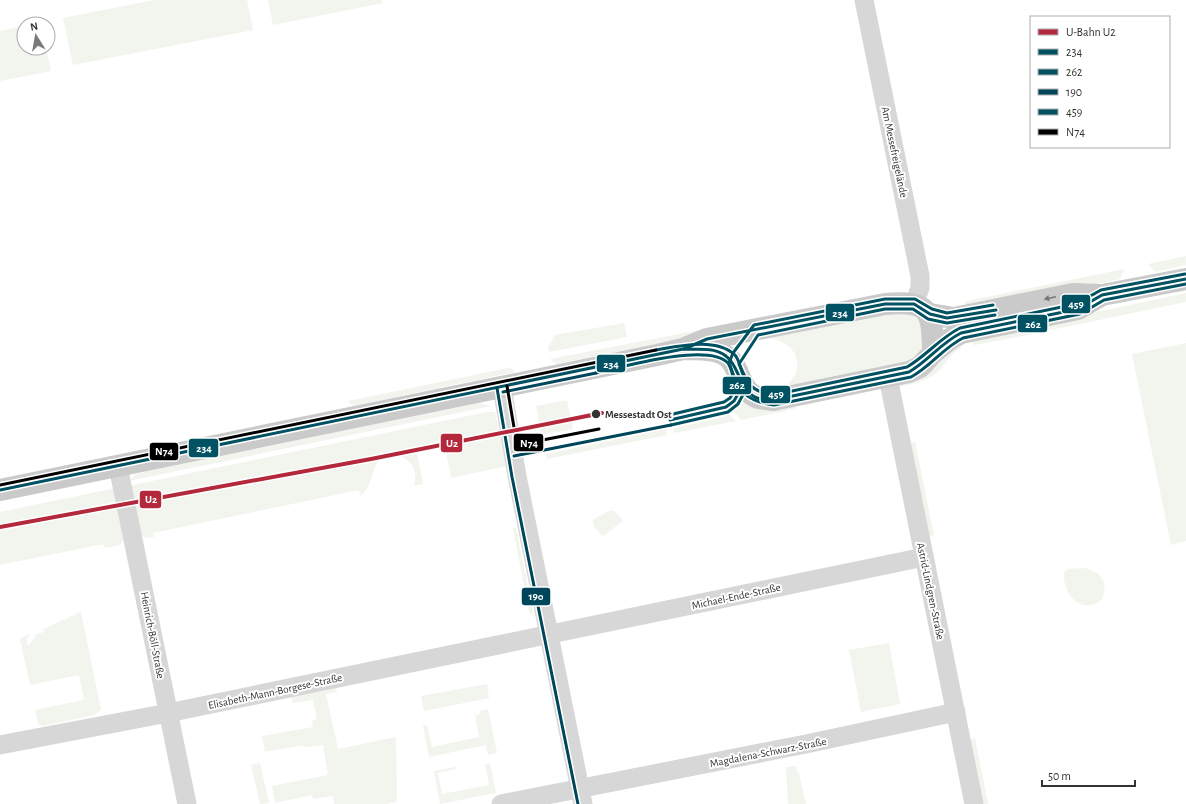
<svg xmlns="http://www.w3.org/2000/svg" width="1186" height="804" viewBox="0 0 1186 804" font-family="'Alegreya Sans',sans-serif">
	<style>
		.green { fill: #f1f5ed }
		.lines { fill: none; stroke-linecap: round; stroke-linejoin: round }
		.minor { stroke: #d7d7d7; stroke-width: 19 }
		.major { stroke: #cacaca; stroke-width: 22 }
		.bus-1-casing { stroke: #fff; stroke-width: 6 }
		.bus-2-casing { stroke: #fff; stroke-width: 6 }
		.bus-3-casing { stroke: #fff; stroke-width: 6 }
		.bus-4-casing { stroke: #fff; stroke-width: 6 }
		.bus-5-casing { stroke: #fff; stroke-width: 6 }
		.bus-1 { stroke: #005262; stroke-width: 3 }
		.bus-2 { stroke: #005262; stroke-width: 3 }
		.bus-3 { stroke: #00465a; stroke-width: 3 }
		.bus-4 { stroke: #005262; stroke-width: 3 }
		.bus-5 { stroke: #000; stroke-width: 3 }
		.metro-1-casing { stroke: #fff; stroke-width: 7 }
		.metro-1 { stroke: #b4283c; stroke-width: 4 }
		.oneway { fill: #777 }
		.stop-dot { fill: #333; stroke: #fff; stroke-width: 1.5 }
		.labels { text-anchor: middle; stroke-width: 4; stroke-linejoin: round; paint-order: stroke }
		.street-label { font-size: 11px; fill: #333; stroke: #fff }
		.stop-label { font-size: 11px; font-weight: bold; fill: #333; stroke: #fff; text-anchor: start }
		.line-badge { stroke: #fff; stroke-width: 1.5 }
		.badge-label { font-size: 11px; text-anchor: middle; font-weight: bold; fill: #fff }
	</style>
	<rect width="100%" height="100%" fill="#fff"/>
	<g class="green">
		<polygon points="154,0 247,0 253,30 73,65 63,18"/>
		<polygon points="268,0 381,0 383,3 273,25"/>
		<polygon points="24,26 24,48 46,48 51,71 0,81 0,31"/>
		<polygon points="1186,256 1186,265 1155,272 1148,264"/>
		<polygon points="1124,269 1120,279 966,310 965,302 967,301"/>
		<polygon points="1186,293 1186,302 1041,332 1039,324"/>
		<path d="M899,311c23,6 23,11 27,33l-13,18 -133,28c28,-17 21,-47 -11,-52z"/>
		<polygon points="741,322 742,327 556,364 550,359"/>
		<polygon points="624,323 627,337 549,352 548,348 555,335"/>
		<polygon points="1032,325 1034,334 975,345 973,344 972,337"/>
		<path d="M960,340l1,8c-8,4 -12,11 -18,18 -12,15 -28,18 -46,21 8,-9 19,-7 29,-13 13,-8 23,-23 34,-34z"/>
		<polygon points="1186,343 1186,541 1171,545 1132,354"/>
		<polygon points="508,368 513,369 515,372 353,406 348,401"/>
		<polygon points="567,400 573,429 542,435 536,406"/>
		<polygon points="745,400 794,403 795,409 741,420 734,411"/>
		<polygon points="480,403 491,406 129,481 135,475 147,471"/>
		<path d="M487,412h8l12,54 -56,12 -6,-32 -28,6 6,32 -9,2c2,-8 2,-14 -2,-21 -4,-5 -10,-9 -16,-9 -29,-3 -19,30 -36,40l-1,-6 -206,43 1,4 -8,1 -6,-3 -12,-49z"/>
		<polygon points="729,414 736,421 674,433 673,428 720,418"/>
		<polygon points="666,429 667,435 547,459 546,454"/>
		<polygon points="915,442 934,535 929,536 910,443"/>
		<polygon points="116,488 124,540 120,545 105,548 103,544 0,565 0,512"/>
		<polygon points="611,510 616,512 623,521 603,536 594,527 593,522 594,519"/>
		<polygon points="513,528 516,528 534,616 529,612"/>
		<path d="M1084,568c17,4 25,14 18,31 -20,18 -40,-5 -38,-27l4,-3z"/>
		<polygon points="81,612 101,710 94,715 43,726 38,724 35,710 84,700 79,675 30,685 20,639 30,634 27,639 28,646 37,634 44,632 43,629"/>
		<polygon points="889,643 900,704 861,712 849,650"/>
		<polygon points="487,684 489,698 424,711 421,696"/>
		<polygon points="336,688 337,692 326,694 338,749 396,737 397,802 386,804 334,804 333,796 313,799 312,795 275,803 272,786 328,775 323,745 304,747 303,745 265,752 262,736 313,727 312,721 317,719 313,700 293,703 291,697"/>
		<polygon points="488,709 497,753 488,755 486,745 429,757 423,725 427,725 432,747 479,737 475,715 480,714 479,711"/>
		<polygon points="975,738 988,804 983,804 966,740"/>
		<polygon points="260,763 269,803 260,804 251,765"/>
		<polygon points="490,763 496,793 440,804 434,771 456,767 456,769 438,773 442,794 489,785 485,764"/>
		<polygon points="796,766 798,773 799,773 806,804 788,804 786,767"/>
	</g>
	<g class="lines">
		<g class="minor">
			<polyline points="864,0 920,276 920,288 914,304"/>
			<polyline points="888,377 974,804"/>
			<polyline points="502,387 517,476 583,804"/>
			<polyline points="118,466 187,804"/>
			<polyline points="0,745 168,713 924,557"/>
			<polyline points="501,804 806,744 956,712"/>
		</g>
		<g class="major">
			<polyline points="930,314 954,318 1073,294 1102,295 1186,279"/>
			<polyline points="933,353 950,339 961,333 1078,309 1102,295"/>
			<path d="M0,490l657,-135 26,-6 24,-10 178,-35c45,-4 48,7 48,49l-13,14 -11,5 -136,28c-4,-1 -10,-1 -15,-2 -21,-8 -17,-35 -35,-44 -11,-6 -28,-4 -40,-5"/>
		</g>
		<defs>
			<g id="bus-1">
				<polyline points="684,349 707,339 885,304 914,304 930,314 947,318 996,310"/>
				<polyline points="670,420 726,407 734,401 743,385"/>
				<path d="M0,490l683,-141c13,1 29,-2 40,5 17,10 15,36 34,44 5,2 11,1 16,2l136,-28c19,-11 32,-29 52,-39l117,-24 24,-14 84,-16"/>
			</g>
			<g id="bus-2">
				<path d="M596,373c26,-6 112,-31 132,-10 3,4 4,10 5,14 7,18 22,26 41,28l137,-28c19,-10 32,-29 52,-39l117,-24 24,-14 82,-16"/>
				<polyline points="748,383 739,364 758,335 885,309 913,309 928,319 947,323 995,315"/>
				<polyline points="671,425 728,412 738,404 747,387"/>
			</g>
			<g id="bus-3">
				<polyline points="497,388 512,477 578,804"/>
				<polyline points="503,392 596,373"/>
				<polyline points="514,456 671,425"/>
			</g>
			<g id="bus-4">
				<path d="M656,350c23,-4 60,-13 79,5 4,5 5,11 7,17 5,15 16,21 31,23l134,-28c19,-11 33,-29 53,-39l116,-24 25,-14 84,-16"/>
				<polyline points="738,387 729,363 733,353 754,325 885,299 915,299 932,309 947,313 993,305"/>
				<polyline points="669,415 724,402 730,398 739,383"/>
			</g>
			<g id="bus-5">
				<polyline points="507,386 517,445 599,429"/>
				<polyline points="0,485 656,350"/>
			</g>
		</defs>
		<use href="#bus-1" class="bus-1-casing"/>
		<use href="#bus-2" class="bus-2-casing"/>
		<use href="#bus-3" class="bus-3-casing"/>
		<use href="#bus-4" class="bus-4-casing"/>
		<use href="#bus-5" class="bus-5-casing"/>
		<use href="#bus-1" class="bus-1"/>
		<use href="#bus-2" class="bus-2"/>
		<use href="#bus-3" class="bus-3"/>
		<use href="#bus-4" class="bus-4"/>
		<use href="#bus-5" class="bus-5"/>
		<defs>
			<polyline id="metro-1" points="0,527 371,459 602,413"/>
		</defs>
		<use href="#metro-1" class="metro-1-casing"/>
		<use href="#metro-1" class="metro-1"/>
	</g>
	<defs><path id="oneway-solid" d="M-6-.8H1V-3.2L6.5 0L1 3.2V.8H-6Z"/></defs>
	<use class="oneway" href="#oneway-solid" transform="translate(1050 298) rotate(168)"/>
	<circle class="stop-dot" cx="596" cy="414" r="5"/>
	<g class="labels">
		<g class="street-label">
			<text transform="translate(895 152) rotate(78)" y="4">Am Messefreigelände</text>
			<text transform="translate(931 591) rotate(78)" y="4">Astrid-Lindgren-Straße</text>
			<text transform="translate(736 596) rotate(-12)" y="4">Michael-Ende-Straße</text>
			<text transform="translate(153 635) rotate(79)" y="4">Heinrich-Böll-Straße</text>
			<text transform="translate(275 691) rotate(-12)" y="4">Elisabeth-Mann-Borgese-Straße</text>
			<text transform="translate(768 752) rotate(-11)" y="4">Magdalena-Schwarz-Straße</text>
		</g>
		<g class="stop-label">
			<text x="605" y="418">Messestadt Ost</text>
		</g>
	</g>
	<g class="line-badge">
		<rect x="1061" y="294" width="30" height="20" rx="4" fill="#005262"/>
		<rect x="825" y="303" width="30" height="19" rx="4" fill="#005262"/>
		<rect x="1017" y="314" width="31" height="19" rx="4" fill="#005262"/>
		<rect x="596" y="354" width="30" height="19" rx="4" fill="#005262"/>
		<rect x="722" y="376" width="30" height="19" rx="4" fill="#005262"/>
		<rect x="760" y="385" width="31" height="19" rx="4" fill="#005262"/>
		<rect x="513" y="433" width="31" height="19" rx="4" fill="#000"/>
		<rect x="440" y="433" width="23" height="20" rx="4" fill="#b4283c"/>
		<rect x="188" y="438" width="31" height="20" rx="4" fill="#005262"/>
		<rect x="149" y="442" width="30" height="19" rx="4" fill="#000"/>
		<rect x="139" y="490" width="23" height="19" rx="4" fill="#b4283c"/>
		<rect x="521" y="587" width="30" height="19" rx="4" fill="#00465a"/>
	</g>
	<g class="badge-label">
		<text x="1076" y="308">459</text>
		<text x="840" y="317">234</text>
		<text x="1033" y="328">262</text>
		<text x="611" y="368">234</text>
		<text x="737" y="389">262</text>
		<text x="776" y="398">459</text>
		<text x="529" y="447">N74</text>
		<text x="452" y="447">U2</text>
		<text x="204" y="452">234</text>
		<text x="164" y="455">N74</text>
		<text x="151" y="503">U2</text>
		<text x="536" y="600">190</text>
	</g>
	<rect x="1030" y="16" width="140" height="132" fill="#ffffff" stroke="#adadad"/>
	<rect x="1038" y="29" width="20" height="6" fill="#b4283c" stroke="#adadad"/>
	<text x="1066" y="36" font-size="12" fill="#333333">U-Bahn U2</text>
	<rect x="1038" y="49" width="20" height="6" fill="#005262" stroke="#adadad"/>
	<text x="1066" y="56" font-size="12" fill="#333333">234</text>
	<rect x="1038" y="69" width="20" height="6" fill="#005262" stroke="#adadad"/>
	<text x="1066" y="76" font-size="12" fill="#333333">262</text>
	<rect x="1038" y="89" width="20" height="6" fill="#00465a" stroke="#adadad"/>
	<text x="1066" y="96" font-size="12" fill="#333333">190</text>
	<rect x="1038" y="109" width="20" height="6" fill="#005262" stroke="#adadad"/>
	<text x="1066" y="116" font-size="12" fill="#333333">459</text>
	<rect x="1038" y="129" width="20" height="6" fill="#000000" stroke="#adadad"/>
	<text x="1066" y="136" font-size="12" fill="#333333">N74</text>
	<g transform="translate(36 36) rotate(349)"><circle r="19" fill="#ffffff" stroke="#adadad"/>
	<path d="M0-3L7 15L0 10L-7 15Z" fill="#7a7a7a"/>
	<text y="-6" font-size="11" font-weight="bold" text-anchor="middle" fill="#333333">N</text>
	</g>
	<path d="M1042 780v6h93v-6" fill="none" stroke="#333333" stroke-width="2"/>
	<text x="1048" y="780" font-size="12" fill="#333333" stroke="#ffffff" stroke-width="3" paint-order="stroke">50 m</text>
</svg>
